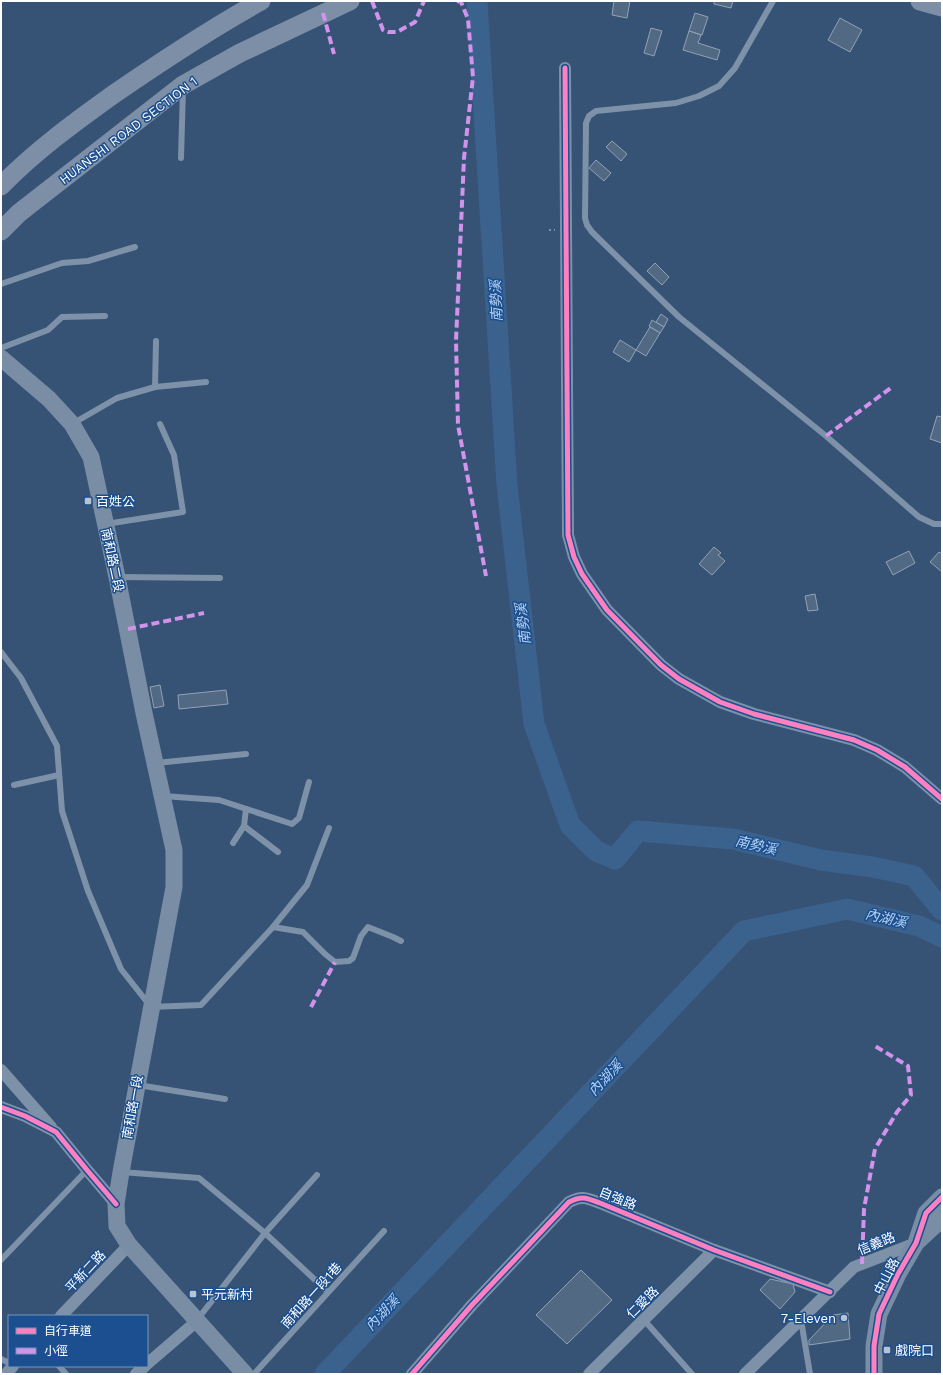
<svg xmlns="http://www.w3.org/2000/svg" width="943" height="1375" viewBox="0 0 943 1375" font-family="'Work Sans','Noto Sans TC',sans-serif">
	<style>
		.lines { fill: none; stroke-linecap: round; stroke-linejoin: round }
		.river { stroke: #3b618d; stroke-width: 21 }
		.building { fill: #526984; stroke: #92a2b6 }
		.path { stroke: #7d92a8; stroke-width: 2; stroke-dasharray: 2 3; stroke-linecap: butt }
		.lane { stroke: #7d92a8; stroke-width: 6 }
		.street { stroke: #7d92a8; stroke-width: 12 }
		.secondary { stroke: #798da4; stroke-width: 17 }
		.primary { stroke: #7d8ea7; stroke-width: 19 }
		.quiet { stroke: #d193ec; stroke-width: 4; stroke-dasharray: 8 4; stroke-linecap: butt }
		.cycleway-casing { stroke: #1b4f8f; stroke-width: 8 }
		.cycleway { stroke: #ff80c0; stroke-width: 5 }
		.poi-dot { fill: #b9c2ce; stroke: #1b4f8f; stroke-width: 1.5 }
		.labels { text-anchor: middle; stroke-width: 3; stroke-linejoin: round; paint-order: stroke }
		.street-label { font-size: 13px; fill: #fff; stroke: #1b4f8f }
		.poi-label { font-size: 13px; fill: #fff; stroke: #1b4f8f; text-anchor: start }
		.water-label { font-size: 14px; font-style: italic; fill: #b5d3f5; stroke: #1b4f8f }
	</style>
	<rect width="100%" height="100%" fill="#365274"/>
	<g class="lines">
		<g class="river">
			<polyline points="477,1 507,485 534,724 570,825 596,851 615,859 638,831 733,839 821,860 873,867 914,876 942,910"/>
			<polyline points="325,1374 744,931 847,909 919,926 942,937"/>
		</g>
	</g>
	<g class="building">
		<polygon points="614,1 630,1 627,18 612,15"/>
		<polygon points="714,1 733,1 731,8 714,4"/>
		<polygon points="695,13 708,17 702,35 689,31"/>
		<polygon points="840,18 862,30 850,52 828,40"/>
		<polygon points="651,28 662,31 654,56 644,53"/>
		<polygon points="689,31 701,35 698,43 720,50 717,60 683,50"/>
		<polygon points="612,141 627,154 621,161 606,147"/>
		<polygon points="596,160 611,173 604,181 589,168"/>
		<polygon points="655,263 669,277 662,285 647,271"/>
		<polygon points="661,314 668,319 664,327 656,322"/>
		<polygon points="652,320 664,327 660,333 649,326"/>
		<polygon points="650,327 660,333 646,356 636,350"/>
		<polygon points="620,340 636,350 629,362 613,352"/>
		<polygon points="937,416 942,417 942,443 930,439"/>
		<polygon points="714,547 721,553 718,555 725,561 712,575 699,564"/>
		<polygon points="909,551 915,563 893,575 886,562"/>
		<polygon points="939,552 942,554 942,572 930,562"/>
		<polygon points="815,594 818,610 808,611 805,596"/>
		<polygon points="160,685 164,706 154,708 150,687"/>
		<polygon points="226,690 228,704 179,709 178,695"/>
		<polygon points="581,1270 612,1300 567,1344 536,1315"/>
		<polygon points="770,1279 793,1284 795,1292 780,1309 760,1290"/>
		<polygon points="848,1313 850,1339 809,1345 809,1340 833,1315"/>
	</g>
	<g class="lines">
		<polyline class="path" points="549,230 555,230"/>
		<g class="lane">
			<polyline points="773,1 735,68 719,86 699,96 676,103 596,111 589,116 586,123 585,218 587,225 592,232 679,317 826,436 919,517 934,524 942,524"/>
			<polyline points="181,158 183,89"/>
			<polyline points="1,284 62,263 88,261 135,247"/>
			<polyline points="1,348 48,330 62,317 105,316"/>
			<polyline points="155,387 156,341"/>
			<polyline points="72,424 117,398 155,387 206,382"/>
			<polyline points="106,524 183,512 174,455 160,424"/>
			<polyline points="117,577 220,578"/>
			<polyline points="1,652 21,678 57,746 62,811 88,891 121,969 151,1007 201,1005 273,927 307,885 329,828"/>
			<polyline points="156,763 246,754"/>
			<polyline points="14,785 59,775"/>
			<polyline points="163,796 219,800 292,824 299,818 309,782"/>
			<polyline points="246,809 244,826 278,852"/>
			<polyline points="233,843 244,826"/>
			<polyline points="273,927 303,932 325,954 335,962 349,961 353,958 361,936 368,927 393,937 401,941"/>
			<polyline points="138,1085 225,1099"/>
			<polyline points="121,1172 199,1178 265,1233 328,1292"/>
			<polyline points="1,1260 87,1170"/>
			<polyline points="197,1320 265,1233 317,1175"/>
			<polyline points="644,1320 692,1374"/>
			<polyline points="801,1320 810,1374"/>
			<polyline points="1,1359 9,1363"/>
			<polyline points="59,1366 66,1374"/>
			<polyline points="254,1374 384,1231"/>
		</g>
		<g class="street">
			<polyline points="565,68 568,535 574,557 582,574 607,610 661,665 679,679 720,702 754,714 854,740 877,750 905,767 942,799"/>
			<polyline points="1,1070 51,1127"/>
			<polyline points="1,1107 25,1116 56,1132 87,1170 116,1204"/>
			<polyline points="61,1316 129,1245"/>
			<polyline points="147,1364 197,1321"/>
			<polyline points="6,1374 13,1366"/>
			<polyline points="136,1374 145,1366"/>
			<path d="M412,1374l60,-69 97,-103c13,-7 18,-4 31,1l114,47 116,42"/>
			<polyline points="589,1374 714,1250"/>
			<polyline points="745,1374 854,1267 916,1243"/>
		</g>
		<g class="secondary">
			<polyline points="1,358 49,399 72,424 91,457 117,577 144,713 174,850 174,887 121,1172 116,1204 117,1226 129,1245 245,1374"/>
			<polyline points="918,1241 942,1219"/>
			<polyline points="874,1374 874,1346 879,1314 898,1274 916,1243 926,1213 942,1197"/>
		</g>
		<g class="primary">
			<polyline points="920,1 942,7"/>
			<path d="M1,186c34,-35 74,-64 113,-92 48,-33 96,-65 147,-93"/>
			<polyline points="1,231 19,213 183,85 240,53 350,1"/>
		</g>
		<g class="quiet">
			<polyline points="372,1 383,30 388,32 397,32 415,22 424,1"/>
			<polyline points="457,1 461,2 468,19 473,77 464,158 456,341 458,425 486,576"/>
			<polyline points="323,13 334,54"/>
			<polyline points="826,436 892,387"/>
			<polyline points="128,629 204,613"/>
			<polyline points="311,1007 335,962"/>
			<polyline points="862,1264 864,1209 875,1149 897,1112 911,1095 908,1066 875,1046"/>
		</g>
		<defs>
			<g id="cycleway">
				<polyline points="565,68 568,535 574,557 582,574 607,610 661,665 679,679 720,702 754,714 854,740 877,750 905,767 942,799"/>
				<polyline points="1,1107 25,1116 56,1132 87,1170 116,1204"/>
				<path d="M412,1374l60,-69 97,-103c13,-7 18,-4 31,1l114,47 116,42"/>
				<polyline points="874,1374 874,1346 879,1314 898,1274 916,1243 926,1213 942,1197"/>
			</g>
		</defs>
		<use href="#cycleway" class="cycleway-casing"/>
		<use href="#cycleway" class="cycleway"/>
	</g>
	<g class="poi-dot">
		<rect x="84" y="497" width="8" height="8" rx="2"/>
		<rect x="189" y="1290" width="8" height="8" rx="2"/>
		<circle cx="844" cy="1318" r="4"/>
		<rect x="883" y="1346" width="8" height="8" rx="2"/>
	</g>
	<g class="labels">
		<g class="street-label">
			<text transform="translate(128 130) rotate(-37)" y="5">HUANSHI ROAD SECTION 1</text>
			<text transform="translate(113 560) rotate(78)" y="5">南和路二段</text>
			<text transform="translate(132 1107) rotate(-80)" y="5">南和路一段</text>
			<text transform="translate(618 1198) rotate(22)" y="5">自強路</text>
			<text transform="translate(876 1243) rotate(-22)" y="5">信義路</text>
			<text transform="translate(85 1271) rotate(-47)" y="5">平新二路</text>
			<text transform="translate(886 1276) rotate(-63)" y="5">中山路</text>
			<text transform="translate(311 1295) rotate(-48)" y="5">南和路一段1巷</text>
			<text transform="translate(642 1302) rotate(-45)" y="5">仁愛路</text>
		</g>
		<g class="poi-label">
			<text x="96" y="506">百姓公</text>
			<text x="201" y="1299">平元新村</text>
			<text x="836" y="1323" text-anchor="end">7-Eleven</text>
			<text x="895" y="1355">戲院口</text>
		</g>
		<g class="water-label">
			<text transform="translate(496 301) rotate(-93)" y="5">南勢溪</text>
			<text transform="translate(523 624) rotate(-97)" y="5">南勢溪</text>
			<text transform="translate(756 845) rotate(13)" y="5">南勢溪</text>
			<text transform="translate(886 918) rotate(13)" y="5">內湖溪</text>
			<text transform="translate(605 1078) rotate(-47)" y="5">內湖溪</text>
			<text transform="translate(382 1313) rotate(-47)" y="5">內湖溪</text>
		</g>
	</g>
	<rect width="943" height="1375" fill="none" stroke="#ffffff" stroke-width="4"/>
	<rect x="8" y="1315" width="140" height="52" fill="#1b4f8f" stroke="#7695bc"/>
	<rect x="16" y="1328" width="20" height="6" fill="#ff80c0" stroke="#7695bc"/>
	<text x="44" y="1335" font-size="12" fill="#ffffff">自行車道</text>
	<rect x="16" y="1348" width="20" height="6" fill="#d193ec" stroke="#7695bc"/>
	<text x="44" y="1355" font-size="12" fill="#ffffff">小徑</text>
</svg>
